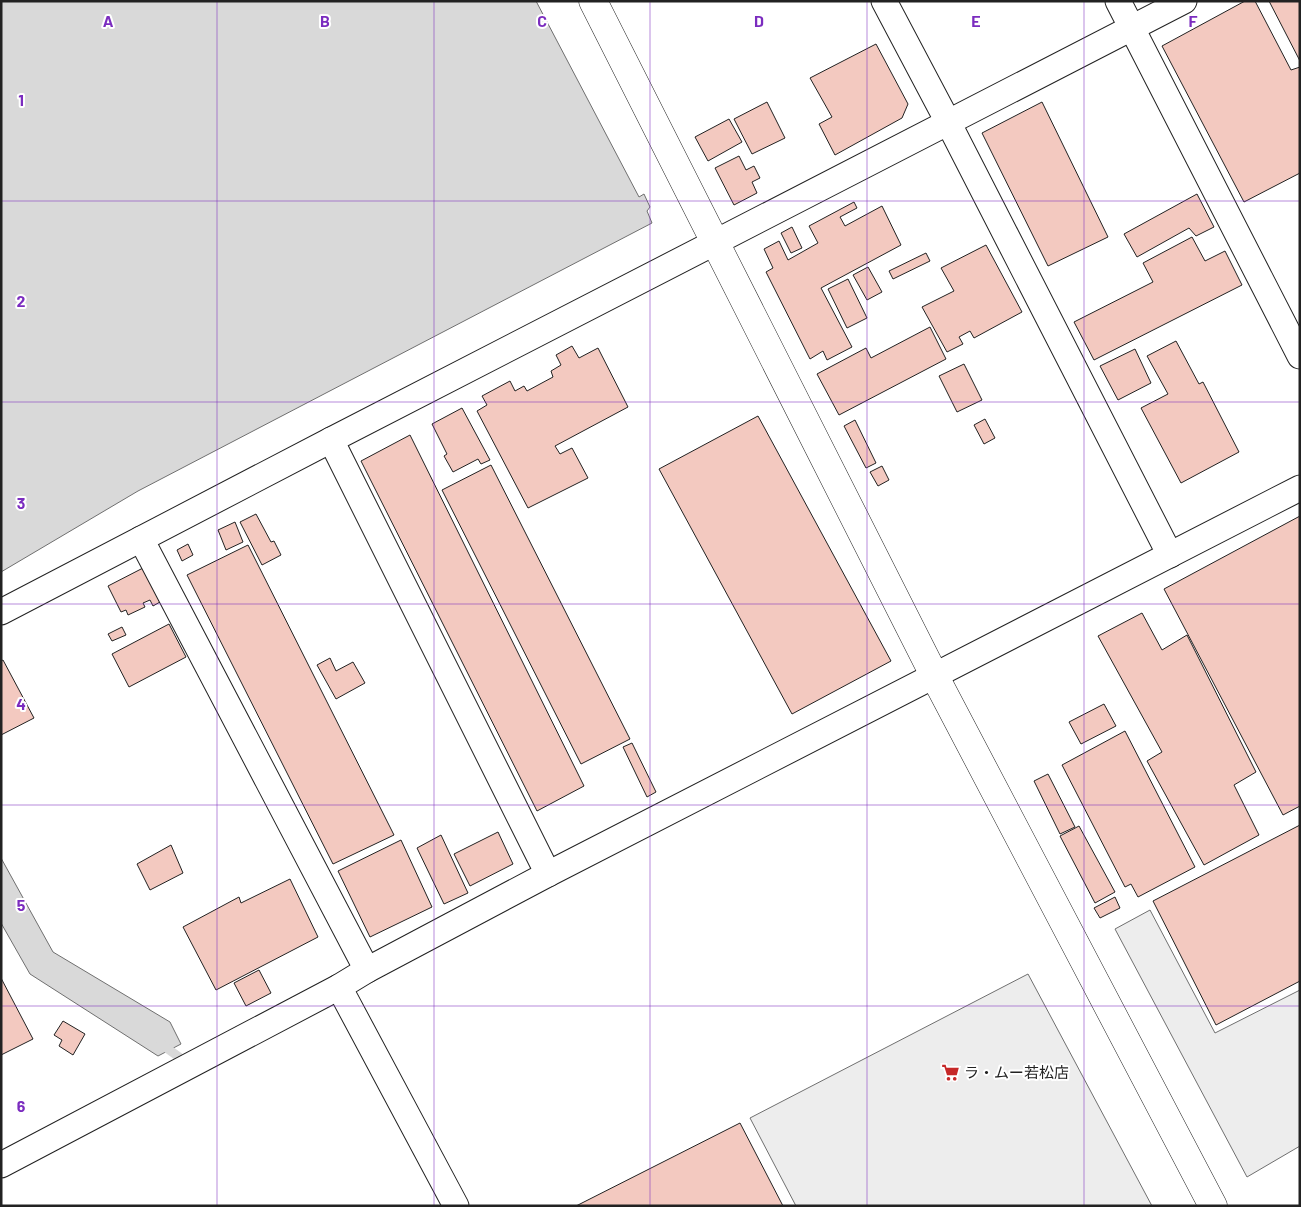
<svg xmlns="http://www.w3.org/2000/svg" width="1301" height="1207" viewBox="0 0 1301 1207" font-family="Barlow,'Noto Sans JP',sans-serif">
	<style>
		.parking { fill: #ededed; stroke: #6f6f6f }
		.water { fill: #d9d9d9; stroke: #6f6f6f }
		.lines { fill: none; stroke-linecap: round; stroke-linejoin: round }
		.stream { stroke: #d9d9d9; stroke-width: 9 }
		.building { fill: #f3c9c0; stroke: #222 }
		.minor-casing { stroke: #222; stroke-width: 27 }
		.tertiary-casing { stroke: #222; stroke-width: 29 }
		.minor { stroke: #fff; stroke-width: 25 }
		.tertiary { stroke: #fff; stroke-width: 28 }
		.grid { fill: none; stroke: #7b2cbf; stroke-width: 1; stroke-opacity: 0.55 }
		.labels { text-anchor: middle; stroke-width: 4; stroke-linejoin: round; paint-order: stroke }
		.poi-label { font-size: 15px; fill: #222; stroke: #fff; text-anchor: start }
		.grid-label { font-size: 16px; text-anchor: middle; font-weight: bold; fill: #7b2cbf; stroke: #fff; stroke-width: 4; stroke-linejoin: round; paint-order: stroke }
	</style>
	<rect width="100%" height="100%" fill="#fff"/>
	<g class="parking">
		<polygon points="1150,910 1215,1033 1300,990 1300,1146 1247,1177 1115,929"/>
		<polygon points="1028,974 1152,1206 796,1206 750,1118"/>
	</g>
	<g class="water">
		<polygon points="1,1 536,1 639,197 644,194 650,207 647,211 652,223 138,491 1,572"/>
		<polygon points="1,858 53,952 170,1022 181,1044 158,1056 30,974 1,923"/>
	</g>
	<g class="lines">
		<polyline class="stream" points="161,1044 179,1057"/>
	</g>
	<g class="building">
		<polygon points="1245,1 1255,1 1291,70 1300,67 1300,173 1244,202 1162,46"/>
		<polygon points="1269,1 1300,1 1300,61"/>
		<polygon points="876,44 908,104 902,118 835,155 819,124 832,117 810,78"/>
		<polygon points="767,102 785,138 752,154 734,119"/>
		<polygon points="1042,102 1108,237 1048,266 982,133"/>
		<polygon points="729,119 742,142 708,161 695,137"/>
		<polygon points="739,156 746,170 754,166 760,178 752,182 757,193 734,205 715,168"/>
		<polygon points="1197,194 1214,227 1196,236 1189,228 1137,257 1124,234"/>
		<polygon points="854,202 857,208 840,217 845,226 882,206 901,245 821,288 852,347 827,360 823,351 810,359 766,272 773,268 764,249 779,241 788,260 818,243 809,226"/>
		<polygon points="792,227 802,248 791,253 781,233"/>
		<polygon points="1192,237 1205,261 1225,251 1242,285 1094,360 1074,322 1153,282 1143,263"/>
		<polygon points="986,245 1022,312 974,338 970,331 959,337 963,344 947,352 922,307 954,291 941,268"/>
		<polygon points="926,253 930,261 893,279 889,271"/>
		<polygon points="868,267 882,292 867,300 853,275"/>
		<polygon points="848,279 867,318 847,328 828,289"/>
		<polygon points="930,327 946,359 839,415 817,374 866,348 871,358"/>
		<polygon points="1176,341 1199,384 1203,382 1239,452 1181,483 1141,408 1168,394 1147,356"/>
		<polygon points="572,346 579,358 598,348 628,407 555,446 560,454 572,448 588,478 528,508 477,411 487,405 482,396 510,381 515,391 524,386 527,391 553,377 551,371 561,365 556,355"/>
		<polygon points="1135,349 1151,383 1118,400 1100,366"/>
		<polygon points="964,364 982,400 957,412 939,376"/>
		<polygon points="462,408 490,460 481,464 478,459 453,472 444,456 447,454 432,424"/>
		<polygon points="758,416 891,661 792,714 659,469"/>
		<polygon points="985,419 995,438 984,444 974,425"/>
		<polygon points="855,420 876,463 866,468 844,426"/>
		<polygon points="410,435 584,786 537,811 361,461"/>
		<polygon points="491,465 630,739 581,764 442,490"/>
		<polygon points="882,466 889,480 878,486 870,472"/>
		<polygon points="256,514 271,542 274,541 281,555 262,565 240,522"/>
		<polygon points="1300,516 1300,806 1283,815 1164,589"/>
		<polygon points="235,522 243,542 226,550 218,530"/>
		<polygon points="188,544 193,555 182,561 177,550"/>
		<polygon points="248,545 394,835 333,864 187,575"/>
		<polygon points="143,568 160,602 153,606 150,600 143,603 145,607 128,615 126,610 121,612 108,586"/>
		<polygon points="1142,613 1162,650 1187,635 1256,772 1234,785 1259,835 1204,865 1147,761 1162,752 1098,636"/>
		<polygon points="169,624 186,657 129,687 112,654"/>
		<polygon points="122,627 126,635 112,641 108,634"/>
		<polygon points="330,658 336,671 353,662 365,683 336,699 317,665"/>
		<polygon points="3,660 34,718 1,735 1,661"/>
		<polygon points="1104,704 1116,726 1081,744 1069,722"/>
		<polygon points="1125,731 1195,867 1138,897 1131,884 1125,887 1062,765"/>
		<polygon points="632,743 656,792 647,797 623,747"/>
		<polygon points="1048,774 1075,827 1060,834 1034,781"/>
		<polygon points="1300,825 1300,981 1216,1025 1153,901"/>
		<polygon points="1079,826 1115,892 1095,903 1060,836"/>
		<polygon points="498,832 513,864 470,886 454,854"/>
		<polygon points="441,835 468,893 444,904 417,848"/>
		<polygon points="401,840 432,907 370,937 338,871"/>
		<polygon points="171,845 183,873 150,890 137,864"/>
		<polygon points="290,879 318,937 216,990 183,927 239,897 241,903"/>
		<polygon points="1115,897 1120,908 1100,918 1094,908"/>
		<polygon points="259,970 271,993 246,1006 234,983"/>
		<polygon points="1,978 33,1039 1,1055"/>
		<polygon points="63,1021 85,1034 73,1055 59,1046 62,1040 54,1035"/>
		<polygon points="740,1123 783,1206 576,1206"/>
	</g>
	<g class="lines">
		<defs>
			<g id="minor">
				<polyline points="884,1 948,122 1170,555"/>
				<polyline points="1118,1 1300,356"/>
				<polyline points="331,440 548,874"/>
				<polyline points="141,539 367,970"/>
				<polyline points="1,612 331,440 1184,1"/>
				<polyline points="339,987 456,1206"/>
				<polyline points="1,1165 339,987 367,970 548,874 1300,488"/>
			</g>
			<polyline id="tertiary" points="593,1 934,675 1213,1206"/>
		</defs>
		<use href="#minor" class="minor-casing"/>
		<use href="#tertiary" class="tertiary-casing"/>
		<use href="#minor" class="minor"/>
		<use href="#tertiary" class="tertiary"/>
	</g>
	<path class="grid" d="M217,1v1205M434,1v1205M650,1v1205M867,1v1205M1084,1v1205M1,201h1299M1,402h1299M1,604h1299M1,805h1299M1,1006h1299"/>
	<defs>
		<symbol id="supermarket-bare" viewBox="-9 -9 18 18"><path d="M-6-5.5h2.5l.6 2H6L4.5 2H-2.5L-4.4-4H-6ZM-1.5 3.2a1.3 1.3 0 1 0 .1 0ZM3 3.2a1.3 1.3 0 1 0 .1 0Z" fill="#c62828" stroke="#fff" stroke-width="2.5" paint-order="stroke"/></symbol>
	</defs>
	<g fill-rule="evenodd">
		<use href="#supermarket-bare" x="938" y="1060" width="25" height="25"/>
	</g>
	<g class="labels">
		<g class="poi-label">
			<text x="964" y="1078">ラ・ムー若松店</text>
		</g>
	</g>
	<g class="grid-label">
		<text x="108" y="27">A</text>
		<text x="325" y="27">B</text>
		<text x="542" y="27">C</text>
		<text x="759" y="27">D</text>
		<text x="976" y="27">E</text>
		<text x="1193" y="27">F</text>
		<text x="21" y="106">1</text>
		<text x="21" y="307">2</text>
		<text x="21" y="509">3</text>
		<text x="21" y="710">4</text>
		<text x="21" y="911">5</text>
		<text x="21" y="1112">6</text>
	</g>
	<rect width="1301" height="1207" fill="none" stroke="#222222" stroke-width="5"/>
</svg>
